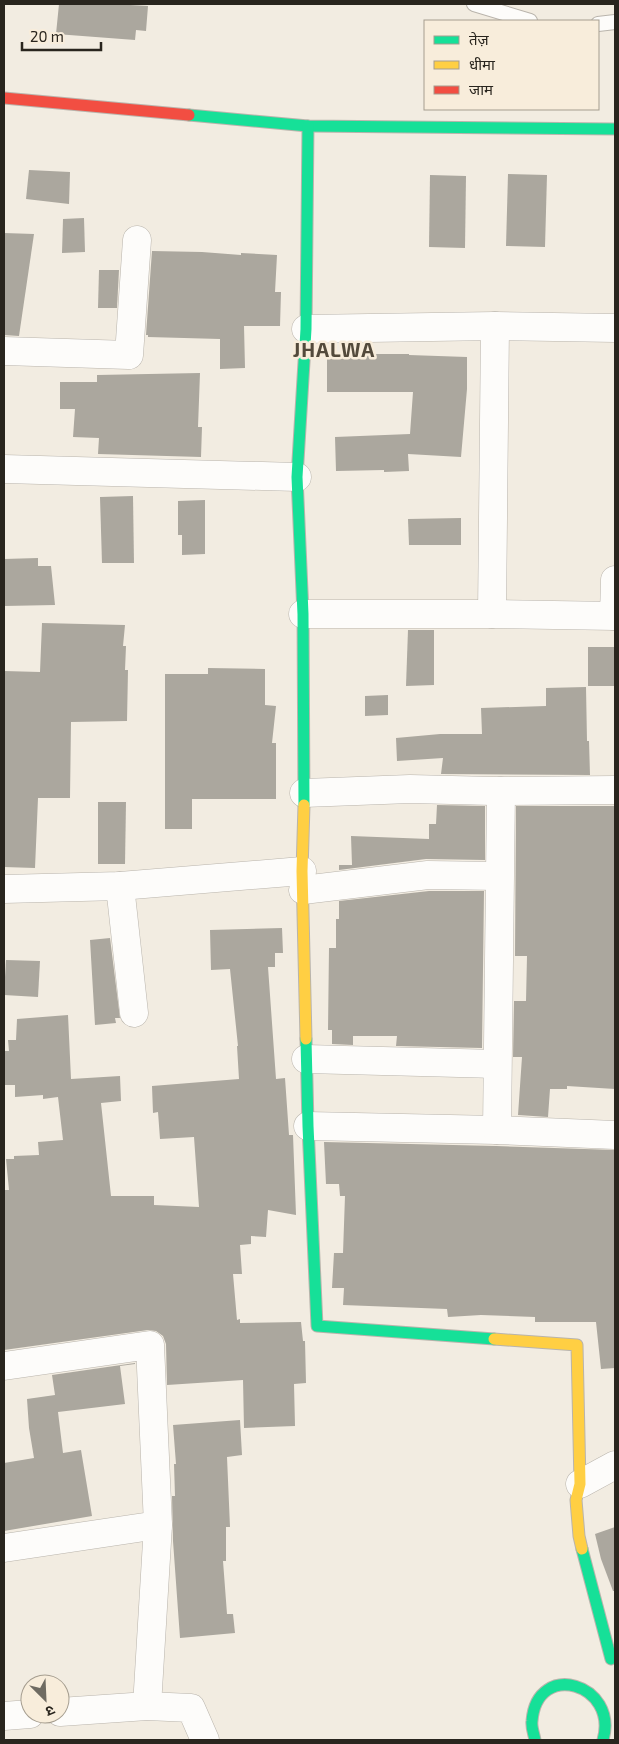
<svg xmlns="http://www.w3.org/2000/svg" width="619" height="1744" viewBox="0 0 619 1744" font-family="'Exo 2','Noto Sans Devanagari',sans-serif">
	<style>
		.building { fill: #aba79e }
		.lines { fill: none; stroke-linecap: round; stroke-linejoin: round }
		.lane-casing { stroke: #b9b4ac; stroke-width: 16 }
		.street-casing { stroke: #b9b4ac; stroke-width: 29 }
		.fast-casing { stroke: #b9b4ac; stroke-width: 13 }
		.slow-casing { stroke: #b9b4ac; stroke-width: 13 }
		.jam-casing { stroke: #b9b4ac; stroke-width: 13 }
		.lane { stroke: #fdfcfa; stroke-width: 14 }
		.street { stroke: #fdfcfa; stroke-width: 28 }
		.fast { stroke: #16e098; stroke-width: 11 }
		.slow { stroke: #ffcf43; stroke-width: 11 }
		.jam { stroke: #f24e42; stroke-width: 11 }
		.labels { text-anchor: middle; stroke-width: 5; stroke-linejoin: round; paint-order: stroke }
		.district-label { font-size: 20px; font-weight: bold; letter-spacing: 1px; fill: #534a3b; stroke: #f8eddb }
	</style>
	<rect width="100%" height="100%" fill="#f2ece1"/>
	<g class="building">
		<polygon points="59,4 113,4 148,6 146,31 136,30 135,40 56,34"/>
		<polygon points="29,170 70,172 69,204 26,199"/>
		<polygon points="508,174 547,175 545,247 506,246"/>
		<polygon points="430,175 466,176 465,248 429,247"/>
		<polygon points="84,218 85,252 62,253 63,219"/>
		<polygon points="4,233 34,234 19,336 4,335"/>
		<polygon points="152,251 202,252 241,255 241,253 277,255 275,292 281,292 280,326 244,326 245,368 220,369 220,339 148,337 148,335 146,335"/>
		<polygon points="99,270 119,270 117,308 98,308"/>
		<polygon points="327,354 409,354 409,355 467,357 467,389 461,457 408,454 409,471 384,472 384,470 336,471 335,437 410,434 413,392 327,392"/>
		<polygon points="200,373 198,427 202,427 201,457 98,454 99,438 73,437 75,409 60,409 60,382 97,382 97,375"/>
		<polygon points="133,496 134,563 102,563 100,497"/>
		<polygon points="205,500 205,554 182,555 182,535 178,535 178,501"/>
		<polygon points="461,518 461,545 409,545 408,519"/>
		<polygon points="38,558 38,566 51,566 55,605 4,606 4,559"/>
		<polygon points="42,623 125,625 123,646 126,646 125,670 128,670 127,721 71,722 70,798 38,798 35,868 4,867 4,671 40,672"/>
		<polygon points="408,630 434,630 434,685 406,686"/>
		<rect x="588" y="647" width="27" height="39"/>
		<polygon points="208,668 265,669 265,705 276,706 272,743 276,743 276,799 192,799 192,829 165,829 165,674 208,674"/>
		<polygon points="586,687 587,741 589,741 590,775 441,774 443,758 397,761 396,738 440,734 482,734 481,708 546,706 546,688"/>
		<polygon points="388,695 388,715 365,716 365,696"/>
		<polygon points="98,802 126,802 125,864 98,864"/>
		<polygon points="437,805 485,806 485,860 426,859 339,870 339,865 352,865 351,836 429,839 429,824 436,824"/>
		<polygon points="516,806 615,806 615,1089 567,1086 567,1089 550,1089 548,1117 518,1115 522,1057 513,1057 514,1001 526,1001 527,956 515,956"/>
		<polygon points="429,891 484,891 482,1048 396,1046 397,1036 353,1036 353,1045 332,1044 332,1030 328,1030 329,948 336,948 336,919 339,919 339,901"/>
		<polygon points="282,928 283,953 275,953 275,967 268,967 276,1079 285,1078 289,1135 293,1135 296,1215 268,1210 266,1237 251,1236 251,1244 240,1245 242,1274 233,1274 237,1320 240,1319 240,1323 301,1322 303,1341 305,1341 306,1383 294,1384 295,1426 244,1428 243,1380 167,1385 166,1344 163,1336 156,1331 148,1330 4,1350 4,1190 9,1190 6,1159 14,1159 14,1156 39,1155 38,1142 63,1140 58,1097 43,1099 43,1095 15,1097 15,1085 4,1085 4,1051 9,1051 8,1040 16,1040 17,1019 68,1015 71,1079 120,1076 121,1101 101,1103 111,1196 154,1196 154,1205 199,1207 194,1137 160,1139 158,1112 153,1113 152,1086 239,1079 237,1046 238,1046 230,969 211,970 210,930"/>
		<polygon points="110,938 120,1018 115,1018 116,1023 95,1025 90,940"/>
		<polygon points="6,960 40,961 38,997 4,995"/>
		<polygon points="324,1142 496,1146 615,1150 615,1368 601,1369 596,1322 535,1322 535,1317 481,1315 448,1317 447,1309 343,1305 344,1288 332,1288 334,1253 343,1253 345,1196 340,1196 339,1184 326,1184"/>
		<polygon points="135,1363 135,1364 120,1366 125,1404 58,1412 63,1453 81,1450 92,1516 4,1531 4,1463 34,1458 29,1428 27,1399 55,1395 52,1375"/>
		<polygon points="240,1420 242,1455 227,1457 230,1527 226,1527 226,1561 223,1561 227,1614 233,1614 235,1633 180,1638 173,1541 172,1496 175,1496 174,1464 176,1464 173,1425"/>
		<polygon points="615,1527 615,1591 613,1591 601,1559 595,1534"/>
	</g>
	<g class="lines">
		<defs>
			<g id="lane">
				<polyline points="474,4 530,21"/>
				<polyline points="598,24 615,22"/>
			</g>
			<g id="street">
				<polyline points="306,329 495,326 615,328"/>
				<polyline points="4,351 129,355 137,240"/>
				<polyline points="4,469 297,477"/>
				<polyline points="303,614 492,614 615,616"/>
				<polyline points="492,614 495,326"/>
				<polyline points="614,616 615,580"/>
				<polyline points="304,793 410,789 493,791 615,790"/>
				<polyline points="120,886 134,1013"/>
				<polyline points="4,889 120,886 302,871"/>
				<polyline points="303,890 428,875 499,876"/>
				<polyline points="306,1059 497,1064"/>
				<polyline points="308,1126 497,1130 615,1135"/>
				<polyline points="497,1130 501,791"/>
				<polyline points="4,1366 150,1345 158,1525 147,1706"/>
				<polyline points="580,1484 615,1465"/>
				<polyline points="4,1548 158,1525"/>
				<polyline points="60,1712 147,1706 191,1708 205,1740"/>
				<polyline points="4,1716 30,1714"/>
			</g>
			<g id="fast">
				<polyline points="189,115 308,126 615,129"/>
				<polyline points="304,805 303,614 297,477 306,329 308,126"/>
				<polyline points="306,1039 308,1126 317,1326 494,1339"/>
				<polyline points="582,1549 611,1659"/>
				<path d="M535,1740c-1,-6 -4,-13 -3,-19 5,-62 87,-37 71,19"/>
			</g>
			<g id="slow">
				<polyline points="304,805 302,871 306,1039"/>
				<polyline points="494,1339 577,1345 580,1484 576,1500 579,1536 582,1549"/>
			</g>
			<polyline id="jam" points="4,98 189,115"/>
		</defs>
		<use href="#lane" class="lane-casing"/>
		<use href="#street" class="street-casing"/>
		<use href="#fast" class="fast-casing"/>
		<use href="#slow" class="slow-casing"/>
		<use href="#jam" class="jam-casing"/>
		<use href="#lane" class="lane"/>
		<use href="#street" class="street"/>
		<use href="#fast" class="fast"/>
		<use href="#slow" class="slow"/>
		<use href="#jam" class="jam"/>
	</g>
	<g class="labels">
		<g class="district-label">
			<text x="334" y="357">JHALWA</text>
		</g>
	</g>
	<rect width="619" height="1744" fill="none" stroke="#29251e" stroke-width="10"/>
	<rect x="424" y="20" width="175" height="90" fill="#f8eddb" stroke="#a59d8f"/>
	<rect x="434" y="36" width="25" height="8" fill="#16e098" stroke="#a59d8f"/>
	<text x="469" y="45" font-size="15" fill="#29251e">तेज़</text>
	<rect x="434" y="61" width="25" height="8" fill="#ffcf43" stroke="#a59d8f"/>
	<text x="469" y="70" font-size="15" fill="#29251e">धीमा</text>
	<rect x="434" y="86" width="25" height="8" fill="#f24e42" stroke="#a59d8f"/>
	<text x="469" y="95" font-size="15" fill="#29251e">जाम</text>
	<g transform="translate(45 1699) rotate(156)"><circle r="24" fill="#f8eddb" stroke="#a59d8f"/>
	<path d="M0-4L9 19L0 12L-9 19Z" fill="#6f6b62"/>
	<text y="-8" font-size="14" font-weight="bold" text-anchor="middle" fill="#29251e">उ</text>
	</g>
	<path d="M22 42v8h79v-8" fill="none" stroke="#29251e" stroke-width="2.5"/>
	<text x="30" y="42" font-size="15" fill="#29251e" stroke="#f8eddb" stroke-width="4" paint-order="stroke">20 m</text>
</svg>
